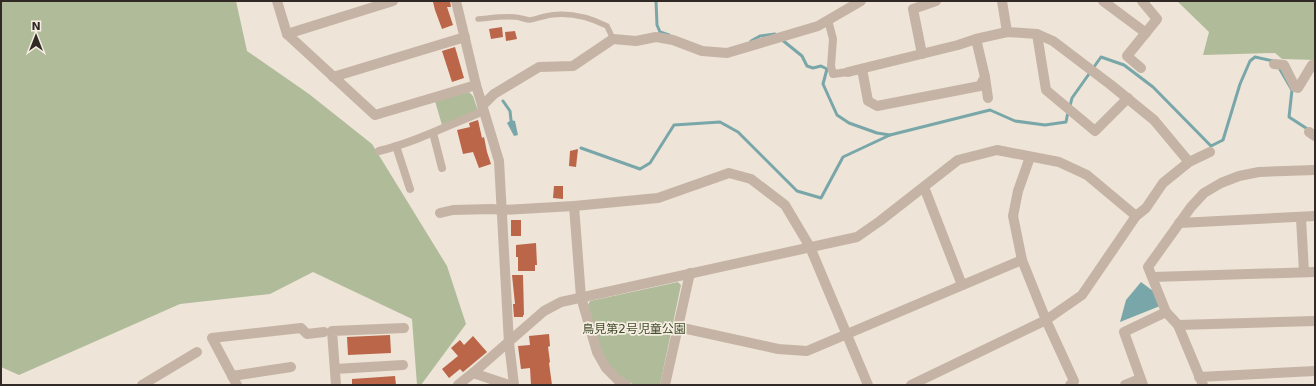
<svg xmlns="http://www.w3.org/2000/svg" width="1316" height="386" viewBox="0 0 1316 386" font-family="'DejaVu Sans','Noto Sans JP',sans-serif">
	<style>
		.green { fill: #b0bc99 }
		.water { fill: #79a7a9 }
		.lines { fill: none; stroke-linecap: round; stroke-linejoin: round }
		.stream { stroke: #79a7a9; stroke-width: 3 }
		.building { fill: #bb6549 }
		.service { stroke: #c5b4a5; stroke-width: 5.5 }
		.pedestrian { stroke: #c5b4a5; stroke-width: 8 }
		.minor { stroke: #c5b4a5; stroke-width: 10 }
		.tertiary { stroke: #c5b4a5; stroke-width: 10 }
		.labels { text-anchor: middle; stroke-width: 3.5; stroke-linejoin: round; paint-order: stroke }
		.park-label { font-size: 12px; fill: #414d2c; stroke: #f7eee3 }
	</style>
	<rect width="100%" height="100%" fill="#eee4d8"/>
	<g class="green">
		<polygon points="1,1 236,1 247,51 309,94 372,144 447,266 466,324 421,385 417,385 412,319 313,272 270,294 180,304 19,375 1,367"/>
		<polygon points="1177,1 1315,1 1315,60 1282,59 1275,53 1203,55 1209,32"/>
		<polygon points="469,92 473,96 478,111 442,125 435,101"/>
		<polygon points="678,282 681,285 660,385 634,385 621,377 607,363 601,350 588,305 590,301"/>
	</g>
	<g class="water">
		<polygon points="511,120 515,121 518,135 514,136 507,123"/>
		<polygon points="1141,282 1153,291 1160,306 1120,322 1126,300"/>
	</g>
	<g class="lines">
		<g class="stream">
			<polyline points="656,1 657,25 660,32 669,35"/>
			<polyline points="781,39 802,56 807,66 813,68 821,66 827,69 823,84 837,115 849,123 877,133 890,135"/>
			<polyline points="751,41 760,36 775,34 777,36"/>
			<polyline points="1278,66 1292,90 1289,117 1309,130"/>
			<polyline points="503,101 510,111 511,120"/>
			<polyline points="1070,106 1072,98 1101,57 1124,65 1153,87 1211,146 1223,140 1240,84 1250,61 1255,57 1273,61"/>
			<polyline points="581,148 640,169 650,163 674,125 720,122 738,132 797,191 821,198 843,157 890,135 990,110 1015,121 1045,125 1066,122 1068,112"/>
		</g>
	</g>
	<g class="building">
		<polygon points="434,1 450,1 451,7 447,7 453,25 442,29 435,10 433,2"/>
		<polygon points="502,27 503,37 491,39 489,29"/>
		<polygon points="515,31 517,39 506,41 505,32"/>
		<polygon points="455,47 464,78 452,82 442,51"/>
		<polygon points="478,120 482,138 484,137 487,152 491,164 479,168 473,152 463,154 457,130 470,127 469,123"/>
		<polygon points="578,149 576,167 569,166 570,151"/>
		<polygon points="554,186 563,186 563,199 553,198"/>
		<rect x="511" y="220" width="10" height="16"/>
		<polygon points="536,243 537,265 535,265 535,271 518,271 518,257 516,257 516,245"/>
		<polygon points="512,275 523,275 524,315 523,315 523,317 514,317 513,304 515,304"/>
		<polygon points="549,334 550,346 548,347 550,362 549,363 552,385 531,385 530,368 521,369 518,346 530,345 529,336"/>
		<polygon points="390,335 391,353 348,355 347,337"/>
		<polygon points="473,336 487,352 463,372 460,369 449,378 442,369 458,356 451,348 460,340 464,345"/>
		<polygon points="395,376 396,385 352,385 352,379"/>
	</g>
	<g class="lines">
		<path class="service" d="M478,19c12,-1 24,-3 37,-2 5,0 10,3 15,3 7,-1 13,-4 21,-5 20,-3 38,2 56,11l6,13"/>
		<g class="pedestrian">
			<polyline points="828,20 833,39 831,66 833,74 848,72"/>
			<polyline points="433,133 442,168"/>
			<polyline points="396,146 410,189"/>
			<path d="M379,151c36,-9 70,-26 105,-40"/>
		</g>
		<g class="minor">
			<polyline points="277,1 287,34 375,115 476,85"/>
			<polyline points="1002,1 1007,32"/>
			<polyline points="1103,1 1146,33"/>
			<polyline points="287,34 393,1"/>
			<polyline points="1037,34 1046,90 1095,131 1128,98"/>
			<polyline points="922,54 913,9 936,1"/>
			<polyline points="1274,64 1284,65 1295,87 1298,88 1312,65 1315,65"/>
			<polyline points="1141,68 1127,56 1157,19 1142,1"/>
			<polyline points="862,69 868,101 877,106 980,86 985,77 976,39"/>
			<polyline points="848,72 958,45 976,39 1007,32 1037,34 1053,41 1111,85 1154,120 1189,162"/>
			<polyline points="333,77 465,37"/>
			<polyline points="985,77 988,98"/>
			<polyline points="482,106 494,94 539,67 573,66 613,39 636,41 656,37 673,40 702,51 727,53 818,26 861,1"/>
			<polyline points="1309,132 1315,136"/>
			<polyline points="1030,157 1018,191 1013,216 1022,260 1046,320 1074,381 1070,385"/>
			<polyline points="924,187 962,285"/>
			<polyline points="574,206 581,297 597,352 606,368 618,380 626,385"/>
			<polyline points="440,213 453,210 492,209 502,210 574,206 658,198 729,173 751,179 785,205 810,247 868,385"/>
			<polyline points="1301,218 1304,272"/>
			<polyline points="1179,223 1315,216"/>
			<polyline points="1153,277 1315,272"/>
			<polyline points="1178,325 1315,321"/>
			<polyline points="678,327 778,349 807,351 1022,260"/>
			<polyline points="335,369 403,365"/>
			<polyline points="473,373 544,311 561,302 857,237 880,221 958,160 997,150 1059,162 1087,175 1136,216"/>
			<polyline points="232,376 291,367"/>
			<polyline points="1199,377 1315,371"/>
			<polyline points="142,385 197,352"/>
			<polyline points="237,385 212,338 301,328 307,334 324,332"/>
			<polyline points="336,385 332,331 404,328"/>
			<polyline points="665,385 690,273"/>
			<polyline points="911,385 1046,320 1082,295 1136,216 1146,208 1163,183 1189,162 1210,152"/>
			<polyline points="1125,385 1140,379"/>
			<polyline points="1143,385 1124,332 1166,312"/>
			<polyline points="1203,385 1178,325 1166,312 1148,267 1191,207 1204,193 1221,183 1239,176 1259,172 1315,170"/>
		</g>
		<g class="tertiary">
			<polyline points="456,1 476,85 499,161 509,343 514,385"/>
			<polyline points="458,385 473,373 509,385"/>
		</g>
	</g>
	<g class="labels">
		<g class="park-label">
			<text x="634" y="333">鳥見第2号児童公園</text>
		</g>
	</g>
	<rect width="1316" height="386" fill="none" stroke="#312926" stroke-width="4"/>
	<g transform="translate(36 36)" stroke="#f7eee3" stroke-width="3" paint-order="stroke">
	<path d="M0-3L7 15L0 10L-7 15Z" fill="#312926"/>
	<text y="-6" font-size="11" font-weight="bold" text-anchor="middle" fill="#312926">N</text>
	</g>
</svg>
